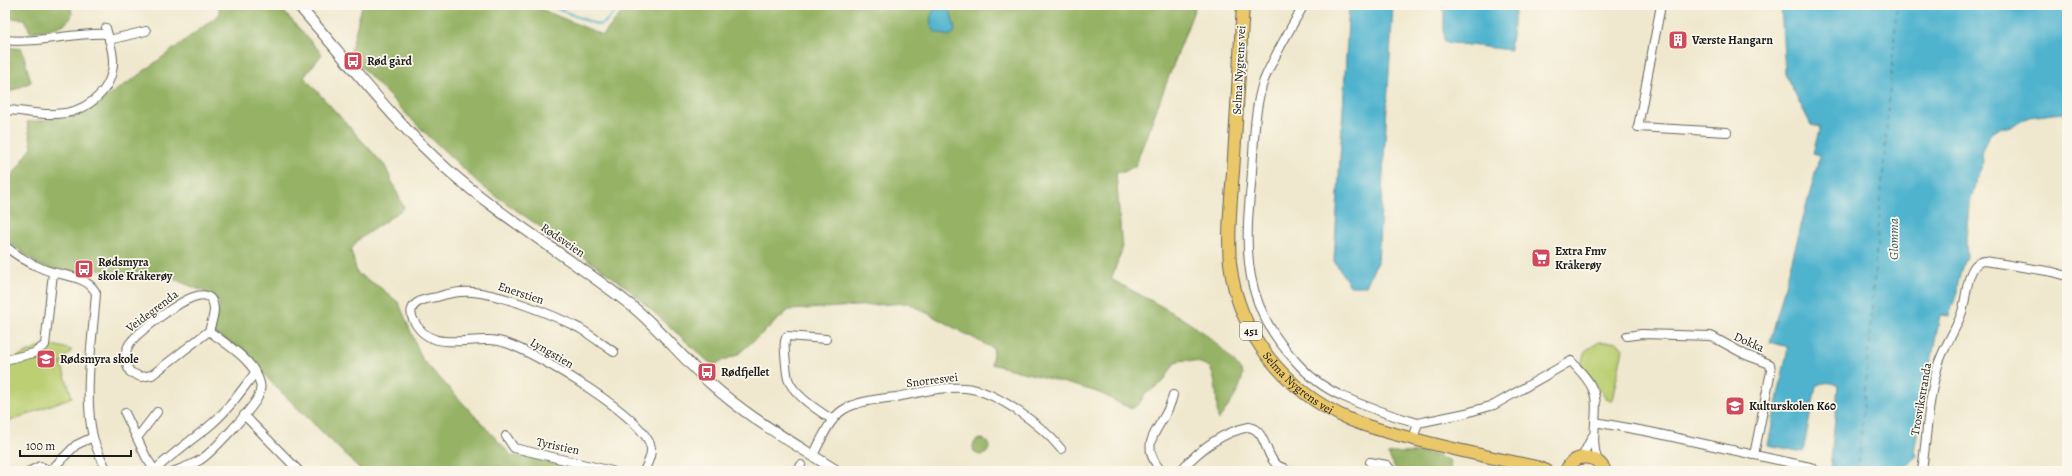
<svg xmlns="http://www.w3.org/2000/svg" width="2072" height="476" viewBox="0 0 2072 476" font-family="Alegreya,serif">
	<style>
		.green { fill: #bccf73; stroke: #6c7648 }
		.forest { fill: #95b265; stroke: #586740 }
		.water { fill: #50b3ce; stroke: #366875 }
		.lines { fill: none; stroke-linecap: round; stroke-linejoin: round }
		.stream { stroke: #50b3ce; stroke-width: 2 }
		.ferry { stroke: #315863; stroke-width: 1; stroke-dasharray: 5 4; stroke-linecap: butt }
		.minor-casing { stroke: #66635a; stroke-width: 10 }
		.tertiary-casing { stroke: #66635a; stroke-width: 12 }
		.primary-casing { stroke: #66635a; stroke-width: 14 }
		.minor { stroke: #fff; stroke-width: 8 }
		.tertiary { stroke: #fff; stroke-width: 10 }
		.primary { stroke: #eac769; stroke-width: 12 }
		.labels { text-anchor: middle; stroke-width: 3.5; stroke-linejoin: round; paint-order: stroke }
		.shield { fill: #fbf7ec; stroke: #5f5e5a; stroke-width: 1 }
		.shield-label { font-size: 11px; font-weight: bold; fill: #1c1c1c }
		.poi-label { font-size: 12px; font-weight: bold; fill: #1c1c1c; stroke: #fbf7ec; text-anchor: start }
		.street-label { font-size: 12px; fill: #1c1c1c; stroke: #fbf7ec }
		.water-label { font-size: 13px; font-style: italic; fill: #315863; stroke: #fbf7ec }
	</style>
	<rect width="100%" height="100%" fill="#fbf7ec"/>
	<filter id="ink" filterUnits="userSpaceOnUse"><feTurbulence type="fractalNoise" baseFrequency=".025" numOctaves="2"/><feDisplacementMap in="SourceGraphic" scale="8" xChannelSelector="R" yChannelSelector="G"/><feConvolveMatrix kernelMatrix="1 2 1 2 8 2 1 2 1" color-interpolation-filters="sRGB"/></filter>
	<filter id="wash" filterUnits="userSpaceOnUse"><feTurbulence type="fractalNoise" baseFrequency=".012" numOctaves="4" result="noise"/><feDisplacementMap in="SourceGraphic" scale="16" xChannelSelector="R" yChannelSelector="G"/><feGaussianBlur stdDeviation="0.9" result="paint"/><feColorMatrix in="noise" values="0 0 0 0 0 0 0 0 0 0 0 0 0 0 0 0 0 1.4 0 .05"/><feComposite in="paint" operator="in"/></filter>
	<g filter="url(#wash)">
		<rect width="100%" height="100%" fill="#f0e8ce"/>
		<g class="green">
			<polygon points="1599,342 1617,342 1623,349 1612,400 1606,399 1581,364 1585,351"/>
			<polygon points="43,346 57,346 72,350 61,363 72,397 5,423 5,362"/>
		</g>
		<g class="forest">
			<path d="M5,5h64c14,21 -26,26 -39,27l-5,-13 -20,-1z"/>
			<polygon points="218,5 278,5 322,54 304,77 385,166 404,208 358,240 351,250 357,273 381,288 399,303 422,359 512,456 569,461 602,471 362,471 271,382 248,355 212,331 220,304 203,291 156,272 132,277 110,271 93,269 84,278 41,266 5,239 5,186 32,147 27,122 47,120 85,111 132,80 220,14"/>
			<path d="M362,5h169l72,30 25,-30h568l-61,161 -11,6h-8l6,78 -11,29c46,26 102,49 132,95 -3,18 -14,32 -25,46 -2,-18 0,-35 -8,-53 -11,-5 -23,-9 -35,-5l-12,20 -18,12 -6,10 -6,4c-12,-2 -26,-13 -39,-17 -34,-10 -68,-18 -103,-27l3,-15 -86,-46 -119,7 -52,45 -25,10 -88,-80 -141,-98 -66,-62 -67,-70z"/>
			<polygon points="5,47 22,49 31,82 5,94"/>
			<circle cx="981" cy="447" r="8"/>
			<path d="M1395,453c18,0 38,-2 54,8l2,10h-55l-8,-17z"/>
		</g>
		<g class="water">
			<polygon points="1349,5 1393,5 1378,260 1366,286 1350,286 1334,261"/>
			<polygon points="1427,5 1516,5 1510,50 1444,42 1444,7"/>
			<path d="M1781,5h286v116l-5,-8 -33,4 -18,10 -12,1 -9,6 -8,16 1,14 -6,13 -8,29 -3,32 1,19 -5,10 -4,16 -1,10 -8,23 -9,-1 -26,136 3,5 -13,12v3h-74l8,-85c-6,-5 -16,-4 -22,0l-13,66 -35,-7 20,-98 -18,-5 50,-187 -7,-2 7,-26 -9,-2 -26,-51z"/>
			<path d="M940,8l10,2 5,19 -1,4 -6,3 -13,-4c-5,-8 -7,-12 -1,-22z"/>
		</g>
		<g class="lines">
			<polyline class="stream" points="548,5 598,25 604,23 620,7"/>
			<polyline class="ferry" points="1858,471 1897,5"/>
		</g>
	</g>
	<g filter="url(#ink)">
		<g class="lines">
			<defs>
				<g id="minor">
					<path d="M1304,5c-14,24 -29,49 -40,75 -11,30 -10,72 -13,105 -7,67 -7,119 41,172 14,17 31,31 52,40 24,11 49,19 74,26"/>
					<polyline points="1661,5 1638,127 1727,132"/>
					<path d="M5,40c34,4 68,-8 102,-6"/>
					<polyline points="109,40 146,31"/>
					<path d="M5,110c16,0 32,5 49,4 28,0 57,-19 59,-50 1,-12 -4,-24 -7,-36"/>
					<path d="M5,246c10,8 22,16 34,21 18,10 47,6 57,26 -3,45 -13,100 -3,144 3,12 9,23 14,34"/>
					<polyline points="1627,336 1642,334 1711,336 1746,355 1770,364 1771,371 1754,455"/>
					<path d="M826,339l-39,-3c-4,5 -2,12 -2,18 1,8 1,17 3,25 5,15 32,33 45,41"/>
					<path d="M614,352c-12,-8 -23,-17 -35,-24 -28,-14 -75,-33 -106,-36 -12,-1 -24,1 -36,5 -7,1 -15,2 -20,6 -6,4 -7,10 -4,16 18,39 62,13 93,24 30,10 140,74 145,105 1,8 -4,16 -7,23"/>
					<polyline points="5,360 34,353 45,345 53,273"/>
					<polyline points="125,413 146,457 155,471"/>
					<polyline points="244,415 299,471"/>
					<polyline points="1595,422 1650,432 1810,467 1816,471"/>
					<polyline points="506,436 514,448 612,471"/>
					<polyline points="137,438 157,412"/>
					<path d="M1413,439l5,-16 48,-10 28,-8 77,-44c7,8 17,17 21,27 10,19 -4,49 6,73"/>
					<path d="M813,455c8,-14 16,-36 30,-45 14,-9 37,-11 53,-13 22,-4 47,-11 69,-9 30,2 78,38 96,61"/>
					<polyline points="1582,457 1592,437"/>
					<polyline points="1370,462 1387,465 1392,471"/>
					<path d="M155,470c17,-16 35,-29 53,-43 19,-15 33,-36 47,-54"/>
					<polyline points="30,471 40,466 50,471"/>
					<polyline points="50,471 76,445 93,437"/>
					<path d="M175,471c8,-3 17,-6 25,-11 11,-6 53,-52 58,-63 2,-4 3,-10 2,-14 -6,-23 -34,-39 -51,-52 2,-7 5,-15 5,-22 -2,-32 -44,1 -54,8 -10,8 -23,16 -30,26 -7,11 -5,19 0,29l11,5 11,-2 57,-44"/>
					<polyline points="798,471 801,465"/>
					<path d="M1161,471c-27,-33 5,-42 12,-76"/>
					<path d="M1180,471c18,-20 42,-39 69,-44 20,4 15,37 35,41"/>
					<path d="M1922,471c5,-36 6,-73 17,-109 6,-17 17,-32 23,-50 5,-13 4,-51 23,-51l68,11 14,4"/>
				</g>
				<path id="tertiary" d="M298,5c49,55 95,116 150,165 58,51 125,89 185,137 28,23 50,52 77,76 38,35 84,60 127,88"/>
				<g id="primary">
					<path id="s1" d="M1243,5c-3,51 -6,101 -9,152 -2,35 -7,71 -4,106 8,72 56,129 121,157 16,7 34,11 51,16 45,12 90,22 135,31l10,4"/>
					<path d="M1566,471c7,-18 31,-18 39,0"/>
				</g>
			</defs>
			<use href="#minor" class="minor-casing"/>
			<use href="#tertiary" class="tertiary-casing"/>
			<use href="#primary" class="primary-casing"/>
			<use href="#minor" class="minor"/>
			<use href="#tertiary" class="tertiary"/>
			<use href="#primary" class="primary"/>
		</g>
	</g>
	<defs>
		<symbol id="building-square" viewBox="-11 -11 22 22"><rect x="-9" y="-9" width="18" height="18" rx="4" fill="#d1495b" stroke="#fbf7ec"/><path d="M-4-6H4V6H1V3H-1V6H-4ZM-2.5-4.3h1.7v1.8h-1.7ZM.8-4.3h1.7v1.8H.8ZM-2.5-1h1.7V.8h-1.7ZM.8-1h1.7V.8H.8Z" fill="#fff"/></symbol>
		<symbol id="bus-square" viewBox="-11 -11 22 22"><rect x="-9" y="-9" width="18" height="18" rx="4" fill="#d1495b" stroke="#fbf7ec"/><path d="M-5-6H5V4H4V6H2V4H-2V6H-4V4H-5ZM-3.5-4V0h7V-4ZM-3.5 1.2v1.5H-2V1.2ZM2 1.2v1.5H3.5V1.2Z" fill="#fff"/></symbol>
		<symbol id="supermarket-square" viewBox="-11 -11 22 22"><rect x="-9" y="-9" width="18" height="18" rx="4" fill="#d1495b" stroke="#fbf7ec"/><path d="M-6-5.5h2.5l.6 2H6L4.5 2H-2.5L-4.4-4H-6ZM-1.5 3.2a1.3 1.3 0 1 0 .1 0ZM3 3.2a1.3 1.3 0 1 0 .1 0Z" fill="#fff"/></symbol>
		<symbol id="school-square" viewBox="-11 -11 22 22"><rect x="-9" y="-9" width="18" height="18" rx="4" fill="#d1495b" stroke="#fbf7ec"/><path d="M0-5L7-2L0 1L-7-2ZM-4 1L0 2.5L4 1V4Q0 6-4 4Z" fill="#fff"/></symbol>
	</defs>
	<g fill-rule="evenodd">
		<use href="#building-square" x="1667" y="29" width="22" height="22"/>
		<use href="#bus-square" x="342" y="50" width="22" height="22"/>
		<use href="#supermarket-square" x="1530" y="247" width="22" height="22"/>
		<use href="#bus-square" x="73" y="258" width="22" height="22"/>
		<use href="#school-square" x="35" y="348" width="22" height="22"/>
		<use href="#bus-square" x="696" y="361" width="22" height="22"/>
		<use href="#school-square" x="1724" y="395" width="22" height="22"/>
	</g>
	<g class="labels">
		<rect class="shield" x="1240" y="322" width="22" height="18" rx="3"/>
		<g class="shield-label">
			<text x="1251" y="335">451</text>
		</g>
		<g class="poi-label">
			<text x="1692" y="44">Værste Hangarn</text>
			<text x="367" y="65">Rød gård</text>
			<text x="1555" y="255">Extra Fmv<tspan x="1555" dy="14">Kråkerøy</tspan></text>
			<text x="98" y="266">Rødsmyra<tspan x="98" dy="14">skole Kråkerøy</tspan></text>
			<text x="60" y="363">Rødsmyra skole</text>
			<text x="721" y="376">Rødfjellet</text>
			<text x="1749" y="410">Kulturskolen K60</text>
		</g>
		<g class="street-label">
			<text transform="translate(1239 70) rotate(-87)" y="4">Selma Nygrens vei</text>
			<text transform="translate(563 240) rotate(34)" y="4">Rødsveien</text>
			<text transform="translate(521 293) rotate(18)" y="4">Enerstien</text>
			<text transform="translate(152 311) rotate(-37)" y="4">Veidegrenda</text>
			<text transform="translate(1749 342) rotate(24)" y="4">Dokka</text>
			<text transform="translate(552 353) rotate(30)" y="4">Lyngstien</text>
			<text transform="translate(932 380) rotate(-7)" y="4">Snorresvei</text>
			<text dy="4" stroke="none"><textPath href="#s1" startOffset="401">Selma Nygrens vei</textPath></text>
			<text transform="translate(1921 399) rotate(-80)" y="4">Trosvikstranda</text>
			<text transform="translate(558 446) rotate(12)" y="4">Tyristien</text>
		</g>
		<g class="water-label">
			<text transform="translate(1893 239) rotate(-90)" y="5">Glomma</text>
		</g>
	</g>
	<rect width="2072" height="476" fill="none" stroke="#fbf7ec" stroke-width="20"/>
	<path d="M20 450v6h111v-6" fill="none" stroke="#1c1c1c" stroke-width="2"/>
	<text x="26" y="450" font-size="12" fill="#1c1c1c" stroke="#fbf7ec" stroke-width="3" paint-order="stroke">100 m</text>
</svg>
